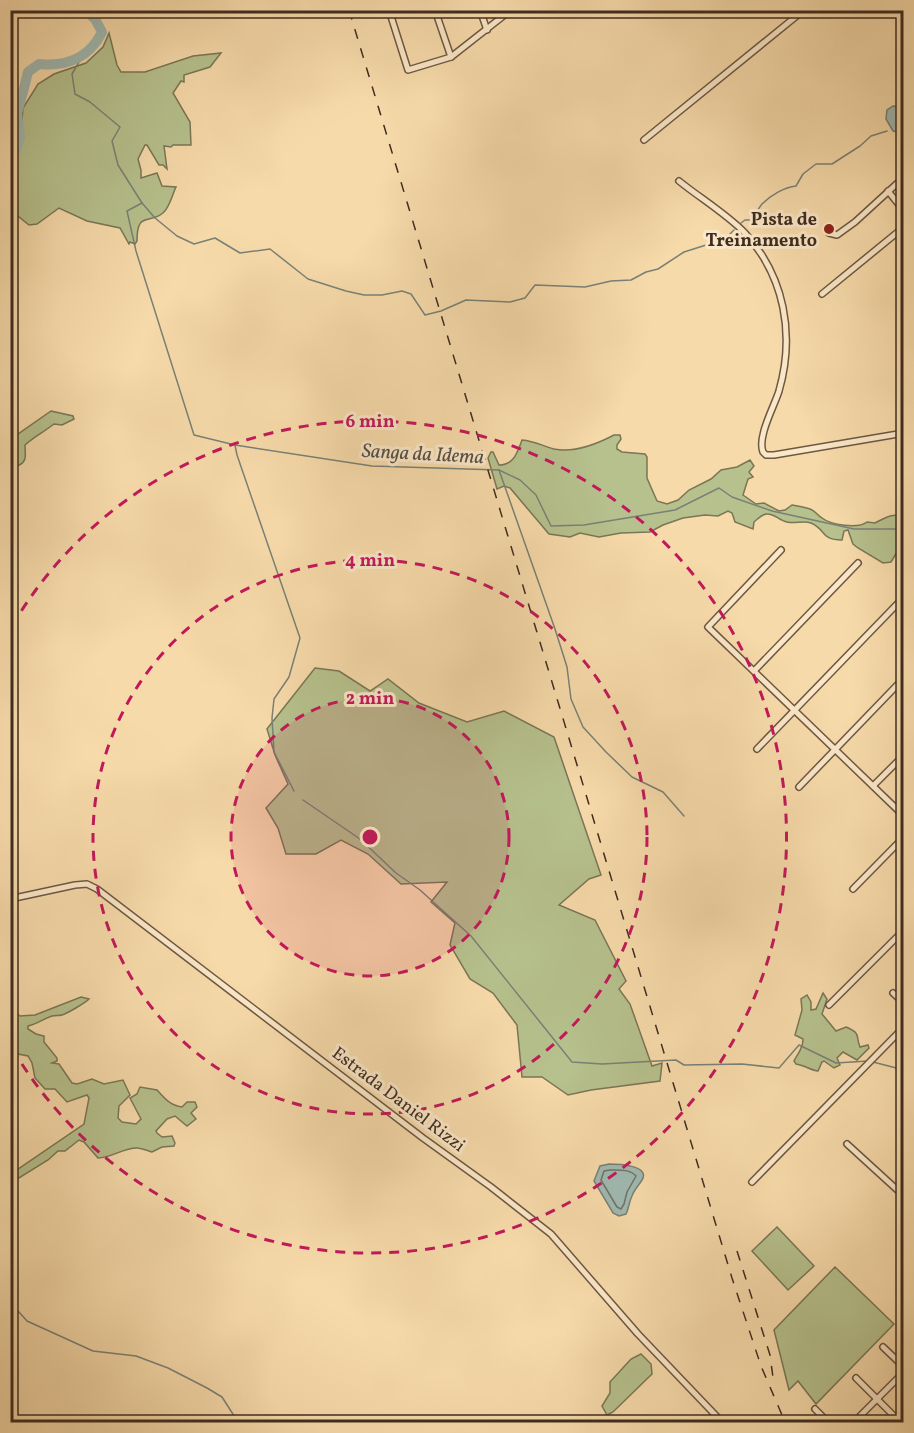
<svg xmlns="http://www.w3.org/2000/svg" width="914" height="1433" viewBox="0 0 914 1433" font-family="Vollkorn,serif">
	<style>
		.green { fill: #b6c18d; stroke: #7a7656; stroke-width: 1.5 }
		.water { fill: #9fb9b1; stroke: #798177; stroke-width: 1.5 }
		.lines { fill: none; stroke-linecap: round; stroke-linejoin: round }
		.shore { stroke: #6f7268; stroke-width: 1.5 }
		.stream { stroke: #798177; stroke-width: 1.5 }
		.river { stroke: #9fb9b1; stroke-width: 10 }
		.street-casing { stroke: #6d5842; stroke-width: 8 }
		.street { stroke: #fae7c8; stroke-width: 5 }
		.rail { stroke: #3f2c20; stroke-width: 1.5; stroke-dasharray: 10 10; stroke-linecap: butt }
		.ring { fill: none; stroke: #c2185b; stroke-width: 3; stroke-dasharray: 10 8 }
		.poi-dot { fill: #8f2418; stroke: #fae7c8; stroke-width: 2 }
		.labels { text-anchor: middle; stroke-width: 6; stroke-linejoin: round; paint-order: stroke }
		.poi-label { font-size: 18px; font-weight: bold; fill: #3f2c20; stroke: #fae7c8; text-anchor: end }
		.street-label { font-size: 18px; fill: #3f2c20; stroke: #fae7c8 }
		.water-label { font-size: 20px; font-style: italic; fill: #574f44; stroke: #fae7c8 }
		.centre { fill: #c2185b; stroke: #fae7c8; stroke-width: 3 }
		.ring-label { font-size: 18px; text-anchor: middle; font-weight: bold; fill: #c2185b; stroke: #fae7c8; stroke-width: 6; stroke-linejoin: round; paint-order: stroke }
	</style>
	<rect width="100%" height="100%" fill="#f7daaa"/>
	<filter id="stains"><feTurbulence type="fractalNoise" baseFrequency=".00333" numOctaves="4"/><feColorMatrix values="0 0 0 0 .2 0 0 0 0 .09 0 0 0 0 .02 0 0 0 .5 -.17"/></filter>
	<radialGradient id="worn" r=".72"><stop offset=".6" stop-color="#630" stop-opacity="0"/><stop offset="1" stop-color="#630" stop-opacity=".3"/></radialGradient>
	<g class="green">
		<path d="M109,33l8,32 4,7h24l48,-16 28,-3 -11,14 -26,8v7l-3,-1 -8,12 17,29 1,23h-18l-2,2 -7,-1 3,23 -4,-4h-4l-12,-20h-2l-7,14 3,11v8l16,-5 5,13 14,1c-4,8 -6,20 -13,26 -15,12 -26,-2 -26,28l-2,3 -5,-2 -1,2 -9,-16 -33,-7 -28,-13 -22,16 -8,1 -15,-12 -3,22v-39l4,-35 8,-25 -2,-6 2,-22 15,-24 16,-10 32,-11 17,-16z"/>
		<path d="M51,411l22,5 1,3 -12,6 -8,-1c-10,8 -19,12 -29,21 0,10 3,17 -8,21l-6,-3v-24z"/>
		<path d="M614,435h6l1,4 -4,6v4l5,3 23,2 2,3v21l10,23 10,3 11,-4 11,-10 22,-11 10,-9 16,-3 13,-7 4,6 -5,6 4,5 -5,2 -5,16 13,9 8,-1 15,8 6,-1 7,-5c6,1 12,2 18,4 6,2 7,6 12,9 9,7 36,11 45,4l8,1c10,-5 18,-11 28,-6v28l-3,2 -9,15 -8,1 -25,-15 -5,-4 -5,-14 -4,1 -2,9c-22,0 -15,-10 -31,-17 -7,-3 -16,1 -24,-1 -8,-1 -12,-9 -21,-8 -5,1 -8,5 -12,8l-1,7 -18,-7 -3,-9 -4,-2 -10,5 -13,-1 -22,3 -20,7 -13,7 -29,1 -22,4 -19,-4 -10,4 -21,-3 -39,-46 -6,-2 -7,3 -9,-31 3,-6h2l6,13c15,0 18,-12 23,-25 12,1 21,6 32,9 20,4 43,-5 60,-14z"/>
		<polygon points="315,668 339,671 370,691 388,679 419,703 467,722 504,711 554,737 601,875 589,879 559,905 595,920 626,981 619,989 630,1004 652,1066 662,1063 660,1081 591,1090 568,1095 542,1077 522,1077 517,1025 493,993 470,979 450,945 455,923 431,902 447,882 401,884 368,854 341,840 316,854 286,854 278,828 266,808 288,784 275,755 267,729"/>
		<path d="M823,993l4,6 -5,15 14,17 10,-4c16,7 9,8 14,20l8,-2 1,3 -12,12 -14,-8 -6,6 3,7 -6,3 -10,-7 -2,1 -4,9c-6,0 -14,-6 -22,-7l-2,-3c4,-8 9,-12 9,-22l-8,-4 7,-25 -1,-11 6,-4 4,7v8l5,-1z"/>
		<path d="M81,997l8,2c-4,4 -21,14 -27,16 -3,1 -7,0 -10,1 -9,3 -15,8 -24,10v3l8,5 8,2v6l13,16v3l-5,2 7,1 13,19 5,1 15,-5 12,5 19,-4 7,15 -11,11 -1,12 4,4 14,2 5,-5 -11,-21 7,-4 3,-7 17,3c8,9 13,15 25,17l5,-5h8l2,5 -6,6 5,6 -9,7 -12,-10 -8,3 -11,12 1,2 5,4 10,-1 3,7 -1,3 -12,1 -10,5c-4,-1 -10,-4 -15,-4 -14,0 -26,10 -39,10l-14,-16 -5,-2 -14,11h-7l-10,9 -37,23v-9l73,-50 5,-26 -2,-3 -20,7 -12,-13h-10l-10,-11 -3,-15 -4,-7 -15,-3 -2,-5v-39l9,7 15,-1z"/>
		<polygon points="777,1227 814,1266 788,1290 752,1251"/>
		<polygon points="835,1267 894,1324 816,1404 798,1381 789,1390 774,1330"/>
		<polygon points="641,1354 651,1364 652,1374 613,1412 607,1415 602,1406 610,1393 610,1382 631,1359"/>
	</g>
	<g class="water">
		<polygon points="893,106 901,107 903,113 902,133 893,131 886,119 887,110"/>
		<path d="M609,1164c8,0 42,1 33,16 -3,5 -8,10 -10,16 -3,6 -3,12 -6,18l-7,2 -6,-3 -19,-32 6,-15z"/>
	</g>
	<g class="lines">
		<path class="shore" d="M610,1170c9,0 20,-1 26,6l-9,16 -3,12 -3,5 -4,-2 -16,-27 3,-9z"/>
		<g class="stream">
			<polyline points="83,55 72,74 75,94 90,102 120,127 112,141 118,165 142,203 155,218 177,236 194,244 215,238 240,253 270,249 308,279 346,291 364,295 382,295 402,291 411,294 425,315 441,311 466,300 510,302 525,298 535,285 585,287 611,281 631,280 646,272 658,269 684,252 725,239 734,230"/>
			<polyline points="142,203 127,211 136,251 194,435 235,445 372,466 499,470 520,480 536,495 551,526 584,525 675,510 719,488 732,497 772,511 854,529 904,529"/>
			<path d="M741,223l4,-3h5c5,-5 8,-11 12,-16 8,-8 22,-17 34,-18l7,-12 13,-10h16l28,-18 11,-10 16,-5"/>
			<polyline points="235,445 237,455 300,638 289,677 274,699 272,718 274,752 294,791"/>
			<polyline points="499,470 555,629 567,667 571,699 583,727 606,752 632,777 663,792 684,816"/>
			<polyline points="303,800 360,839 396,873 420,890 471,936 572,1062 602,1064 676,1060 684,1065 742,1064 779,1068 799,1045 836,1063 868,1061"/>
			<polyline points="873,1062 904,1070"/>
			<polyline points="10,1302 27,1321 93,1351 136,1356 168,1368 207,1388 222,1397 238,1422"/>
		</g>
		<path class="river" d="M10,165l10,-27 -3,-25 6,-21 5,-20 11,-8c28,3 51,-7 63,-32l-7,-13 -10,-9"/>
		<defs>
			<g id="street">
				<polyline points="389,10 408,70 451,57 511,10"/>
				<polyline points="435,10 451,57"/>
				<polyline points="480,10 487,30"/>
				<polyline points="391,16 410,10"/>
				<polyline points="644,140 804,10"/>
				<path d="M679,181c21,17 46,32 65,51 41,44 51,103 35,159 -5,16 -22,46 -16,61l3,3h8l130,-22"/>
				<polyline points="888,191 904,211"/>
				<polyline points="829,233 837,235 855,222 902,179"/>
				<polyline points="822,294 904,227"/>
				<polyline points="781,550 708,627 904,816"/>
				<polyline points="754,671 858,563"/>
				<polyline points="757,749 904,597"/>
				<polyline points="873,786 904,755"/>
				<polyline points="799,787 904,678"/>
				<polyline points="853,889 904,837"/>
				<polyline points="10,899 75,885 87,884 97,889 423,1138 491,1187 551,1234 638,1334 722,1422"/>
				<polyline points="893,993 904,1003"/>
				<polyline points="829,1005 904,930"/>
				<polyline points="847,1144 904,1196"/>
				<polyline points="752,1182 904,1027"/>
				<polyline points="883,1347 904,1367"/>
				<polyline points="856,1378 900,1422"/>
				<polyline points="815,1409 828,1422"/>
				<polyline points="854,1422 904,1372"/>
			</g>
		</defs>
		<use href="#street" class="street-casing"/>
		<use href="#street" class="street"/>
		<g class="rail">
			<polyline points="349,10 732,1278 761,1366 785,1422"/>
			<polyline points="737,1251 770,1355 774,1385"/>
		</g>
	</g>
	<circle cx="370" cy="837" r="139" fill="#c2185b" fill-opacity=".12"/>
	<g class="ring">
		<circle cx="370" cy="837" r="139"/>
		<circle cx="370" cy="837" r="277"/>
		<path d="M12 626A416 416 0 1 1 12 1048"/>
	</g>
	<circle class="poi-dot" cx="829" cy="229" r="6"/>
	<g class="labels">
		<g class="poi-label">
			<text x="817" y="225">Pista de<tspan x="817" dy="21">Treinamento</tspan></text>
		</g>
		<g class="street-label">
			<text transform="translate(399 1099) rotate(37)" y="6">Estrada Daniel Rizzi</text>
		</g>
		<g class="water-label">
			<text transform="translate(423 453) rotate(3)" y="7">Sanga da Idema</text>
		</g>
	</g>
	<circle cx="370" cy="837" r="9" class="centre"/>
	<g class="ring-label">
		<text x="370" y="427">6 min</text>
		<text x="370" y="566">4 min</text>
		<text x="370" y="704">2 min</text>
	</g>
	<rect width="914" height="1433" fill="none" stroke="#f7daaa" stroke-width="36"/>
	<rect x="12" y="12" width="890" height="1409" fill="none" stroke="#3f2c20" stroke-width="3"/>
	<rect x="18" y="18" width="878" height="1397" fill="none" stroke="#3f2c20" stroke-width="1.5"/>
	<rect width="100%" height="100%" filter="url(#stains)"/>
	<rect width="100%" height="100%" fill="url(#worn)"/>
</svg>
